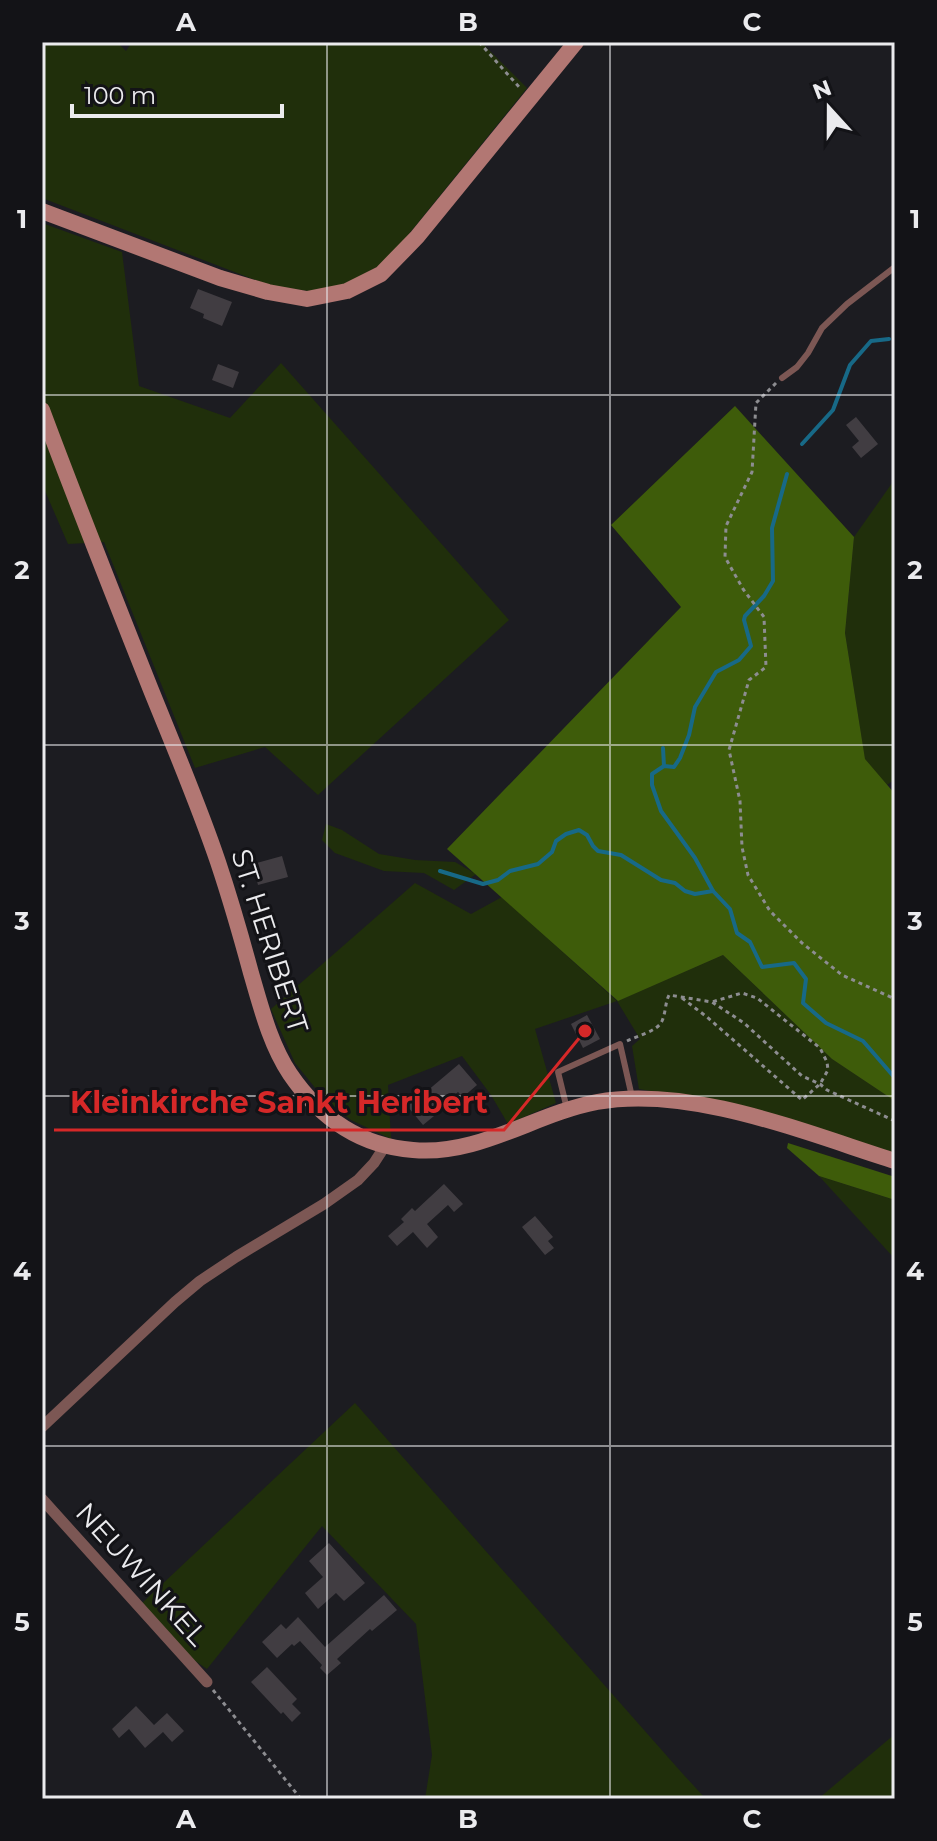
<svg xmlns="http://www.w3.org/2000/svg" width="937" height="1841" viewBox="0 0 937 1841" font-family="Montserrat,sans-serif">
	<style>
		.green { fill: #202f0b }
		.forest { fill: #3e5c0a }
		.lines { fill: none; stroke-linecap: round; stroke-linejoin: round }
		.stream { stroke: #176987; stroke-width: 4 }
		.building { fill: #413d42 }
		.path { stroke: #8d8d91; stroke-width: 3; stroke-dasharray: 4 4; stroke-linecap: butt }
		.lane { stroke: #7c5754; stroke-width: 6 }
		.street { stroke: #7c5754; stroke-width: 11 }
		.secondary { stroke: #b27773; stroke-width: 16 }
		.grid { fill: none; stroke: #ebebee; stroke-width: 2; stroke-opacity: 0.55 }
		.labels { text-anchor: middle; stroke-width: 6; stroke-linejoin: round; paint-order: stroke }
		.street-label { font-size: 28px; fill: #ebebee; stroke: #131317 }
		.leader { fill: none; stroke: #d62828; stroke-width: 3 }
		.callout-dot { fill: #d62828; stroke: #131317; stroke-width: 3 }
		.callout-label { font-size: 30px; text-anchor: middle; font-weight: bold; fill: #d62828; stroke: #131317; stroke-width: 6; stroke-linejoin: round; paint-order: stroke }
		.neatline { fill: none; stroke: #ebebee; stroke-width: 3 }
		.grid-label { font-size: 26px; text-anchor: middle; font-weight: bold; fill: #ebebee }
	</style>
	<rect width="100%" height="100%" fill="#1c1c21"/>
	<g class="green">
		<polygon points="42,42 117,42 126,51 132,42 481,42 527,88 387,261 349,283 316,292 271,286 42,198"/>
		<polygon points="42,223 122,252 139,386 230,418 281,363 509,620 318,795 265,747 195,768 104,542 68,544 42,484 42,391 46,391 42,377"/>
		<polygon points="895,479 895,779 887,785 865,760 845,633 854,537"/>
		<polygon points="326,824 342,830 379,854 415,860 455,862 476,874 454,890 424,873 384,871 335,853 322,840"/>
		<polygon points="415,883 471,914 502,897 617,1001 723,955 832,1059 895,1101 895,1154 727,1104 639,1089 632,1046 640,1039 617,1001 535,1029 556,1103 508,1124 491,1095 462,1056 388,1085 391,1139 351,1120 325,1100 295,1063 271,1009"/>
		<polygon points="819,1176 895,1200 895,1259"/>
		<polygon points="355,1403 682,1773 706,1799 425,1799 432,1755 416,1624 322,1526 207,1669 191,1658 141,1604"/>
		<polygon points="895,1734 895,1799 818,1799"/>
	</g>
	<g class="forest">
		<polygon points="735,406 854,537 845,633 865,759 895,794 895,1101 832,1059 723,955 618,1001 447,849 681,607 611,525"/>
		<polygon points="788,1143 895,1177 895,1200 819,1176 787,1148"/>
	</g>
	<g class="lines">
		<g class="stream">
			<polyline points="802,444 833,410 850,365 871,341 889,339"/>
			<polyline points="787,474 772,528 773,581 764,596 745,616 744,620 751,646 739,660 716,672 695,707 689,735 680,758 674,767 664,766 652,774 652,785 661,811 695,858 713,891 730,909 737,933 750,942 762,967 794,963 806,979 803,1003 826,1023 863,1041 895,1078"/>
			<polyline points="663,748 664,766"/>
			<polyline points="440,871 483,884 498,880 510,871 538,864 552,852 556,841 566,834 579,830 587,835 593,846 598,851 621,855 661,880 675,883 685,891 695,894 713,891"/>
		</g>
	</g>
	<g class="building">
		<polygon points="198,289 232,302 222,326 203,318 204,314 190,308"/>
		<polygon points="218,364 239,372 233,388 212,380"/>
		<polygon points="856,417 878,444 861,458 852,447 859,441 846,425"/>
		<polygon points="282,856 288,877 258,885 253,864"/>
		<polygon points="587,1015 600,1039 583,1048 571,1024"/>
		<polygon points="459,1064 477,1085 463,1097 458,1092 432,1113 434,1116 423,1125 403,1101 415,1090 420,1097"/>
		<polygon points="444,1184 463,1204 454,1212 448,1205 427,1224 438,1237 427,1248 413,1232 397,1246 388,1236 404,1222 401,1219 412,1208 415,1211"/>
		<polygon points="535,1216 553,1237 548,1241 554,1248 545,1255 522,1227"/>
		<polygon points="329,1543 365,1583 344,1601 336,1593 318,1609 305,1593 323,1577 309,1561"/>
		<polygon points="384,1595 397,1610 372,1631 370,1629 337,1659 341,1663 327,1675 320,1668 322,1665 300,1641 294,1646 292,1644 277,1658 262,1642 281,1624 286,1629 298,1617 325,1647"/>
		<polygon points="267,1667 297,1699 292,1704 301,1713 292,1722 283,1712 281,1714 251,1682"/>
		<polygon points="136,1706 154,1725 167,1713 184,1731 172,1742 163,1732 145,1748 129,1729 119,1738 112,1729"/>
	</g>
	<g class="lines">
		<g class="path">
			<polyline points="479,42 519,87"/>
			<polyline points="776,383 756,403 752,472 726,526 725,557 743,589 764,617 766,667 749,680 729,750 740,801 742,847 748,875 770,911 802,943 842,975 895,999"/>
			<polyline points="682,998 707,1017 802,1100 820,1084 828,1070 827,1062 820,1048 757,998 742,993 712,1002"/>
			<path d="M627,1041c10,-5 31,-10 35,-20 4,-9 3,-18 7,-26l43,7 32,21 58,53 18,8 7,6 68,31"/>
			<polyline points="213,1690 301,1799"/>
		</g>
		<g class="lane">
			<polyline points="782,378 797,367 808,353 822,328 847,304 895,267"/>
			<polyline points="567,1109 558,1072 620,1044 632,1097"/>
		</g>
		<g class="street">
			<polyline points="42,1427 175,1302 200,1281 236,1257 324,1204 358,1180 374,1163 385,1146"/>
			<polyline points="42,1499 207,1682"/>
		</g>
		<g class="secondary">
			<polyline points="42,211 220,278 268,292 307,299 347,291 381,274 417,237 576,42"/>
			<path d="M42,410c35,94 72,187 109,280 23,57 47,113 67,172 12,36 23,74 33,111 10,34 19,71 39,101 30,44 70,72 123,76 66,6 121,-36 184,-48 93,-17 209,31 298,59"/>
		</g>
	</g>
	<path class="grid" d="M327,42v1757M610,42v1757M42,395h853M42,745h853M42,1096h853M42,1446h853"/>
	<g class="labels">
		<g class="street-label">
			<text transform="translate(270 941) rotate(72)" y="10">ST. HERIBERT</text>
			<text transform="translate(142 1574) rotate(48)" y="10">NEUWINKEL</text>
		</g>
	</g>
	<path class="leader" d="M585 1031L504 1130H54"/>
	<circle class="callout-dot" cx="585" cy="1031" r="8"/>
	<g class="callout-label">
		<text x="279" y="1113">Kleinkirche Sankt Heribert</text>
	</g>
	<rect width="937" height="1841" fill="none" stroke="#131317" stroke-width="88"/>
	<g transform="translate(829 108) rotate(339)" stroke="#131317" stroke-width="6" paint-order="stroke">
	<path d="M0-6L14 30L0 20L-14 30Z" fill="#ebebee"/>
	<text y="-12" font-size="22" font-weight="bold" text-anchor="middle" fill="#ebebee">N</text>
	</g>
	<path d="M72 104v12h210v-12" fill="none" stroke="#ebebee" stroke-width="4"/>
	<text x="84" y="104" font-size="24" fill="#ebebee" stroke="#131317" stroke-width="6" paint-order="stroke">100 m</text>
	<rect x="44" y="44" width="849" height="1753" class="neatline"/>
	<g class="grid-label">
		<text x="186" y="31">A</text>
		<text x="468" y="31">B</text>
		<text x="752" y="31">C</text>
		<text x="22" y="228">1</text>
		<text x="915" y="228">1</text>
		<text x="22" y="579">2</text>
		<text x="915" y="579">2</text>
		<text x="22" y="930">3</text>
		<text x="915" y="930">3</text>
		<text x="22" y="1280">4</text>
		<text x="915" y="1280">4</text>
		<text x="22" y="1631">5</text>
		<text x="915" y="1631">5</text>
		<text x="186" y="1828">A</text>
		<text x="468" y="1828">B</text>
		<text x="752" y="1828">C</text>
	</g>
</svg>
